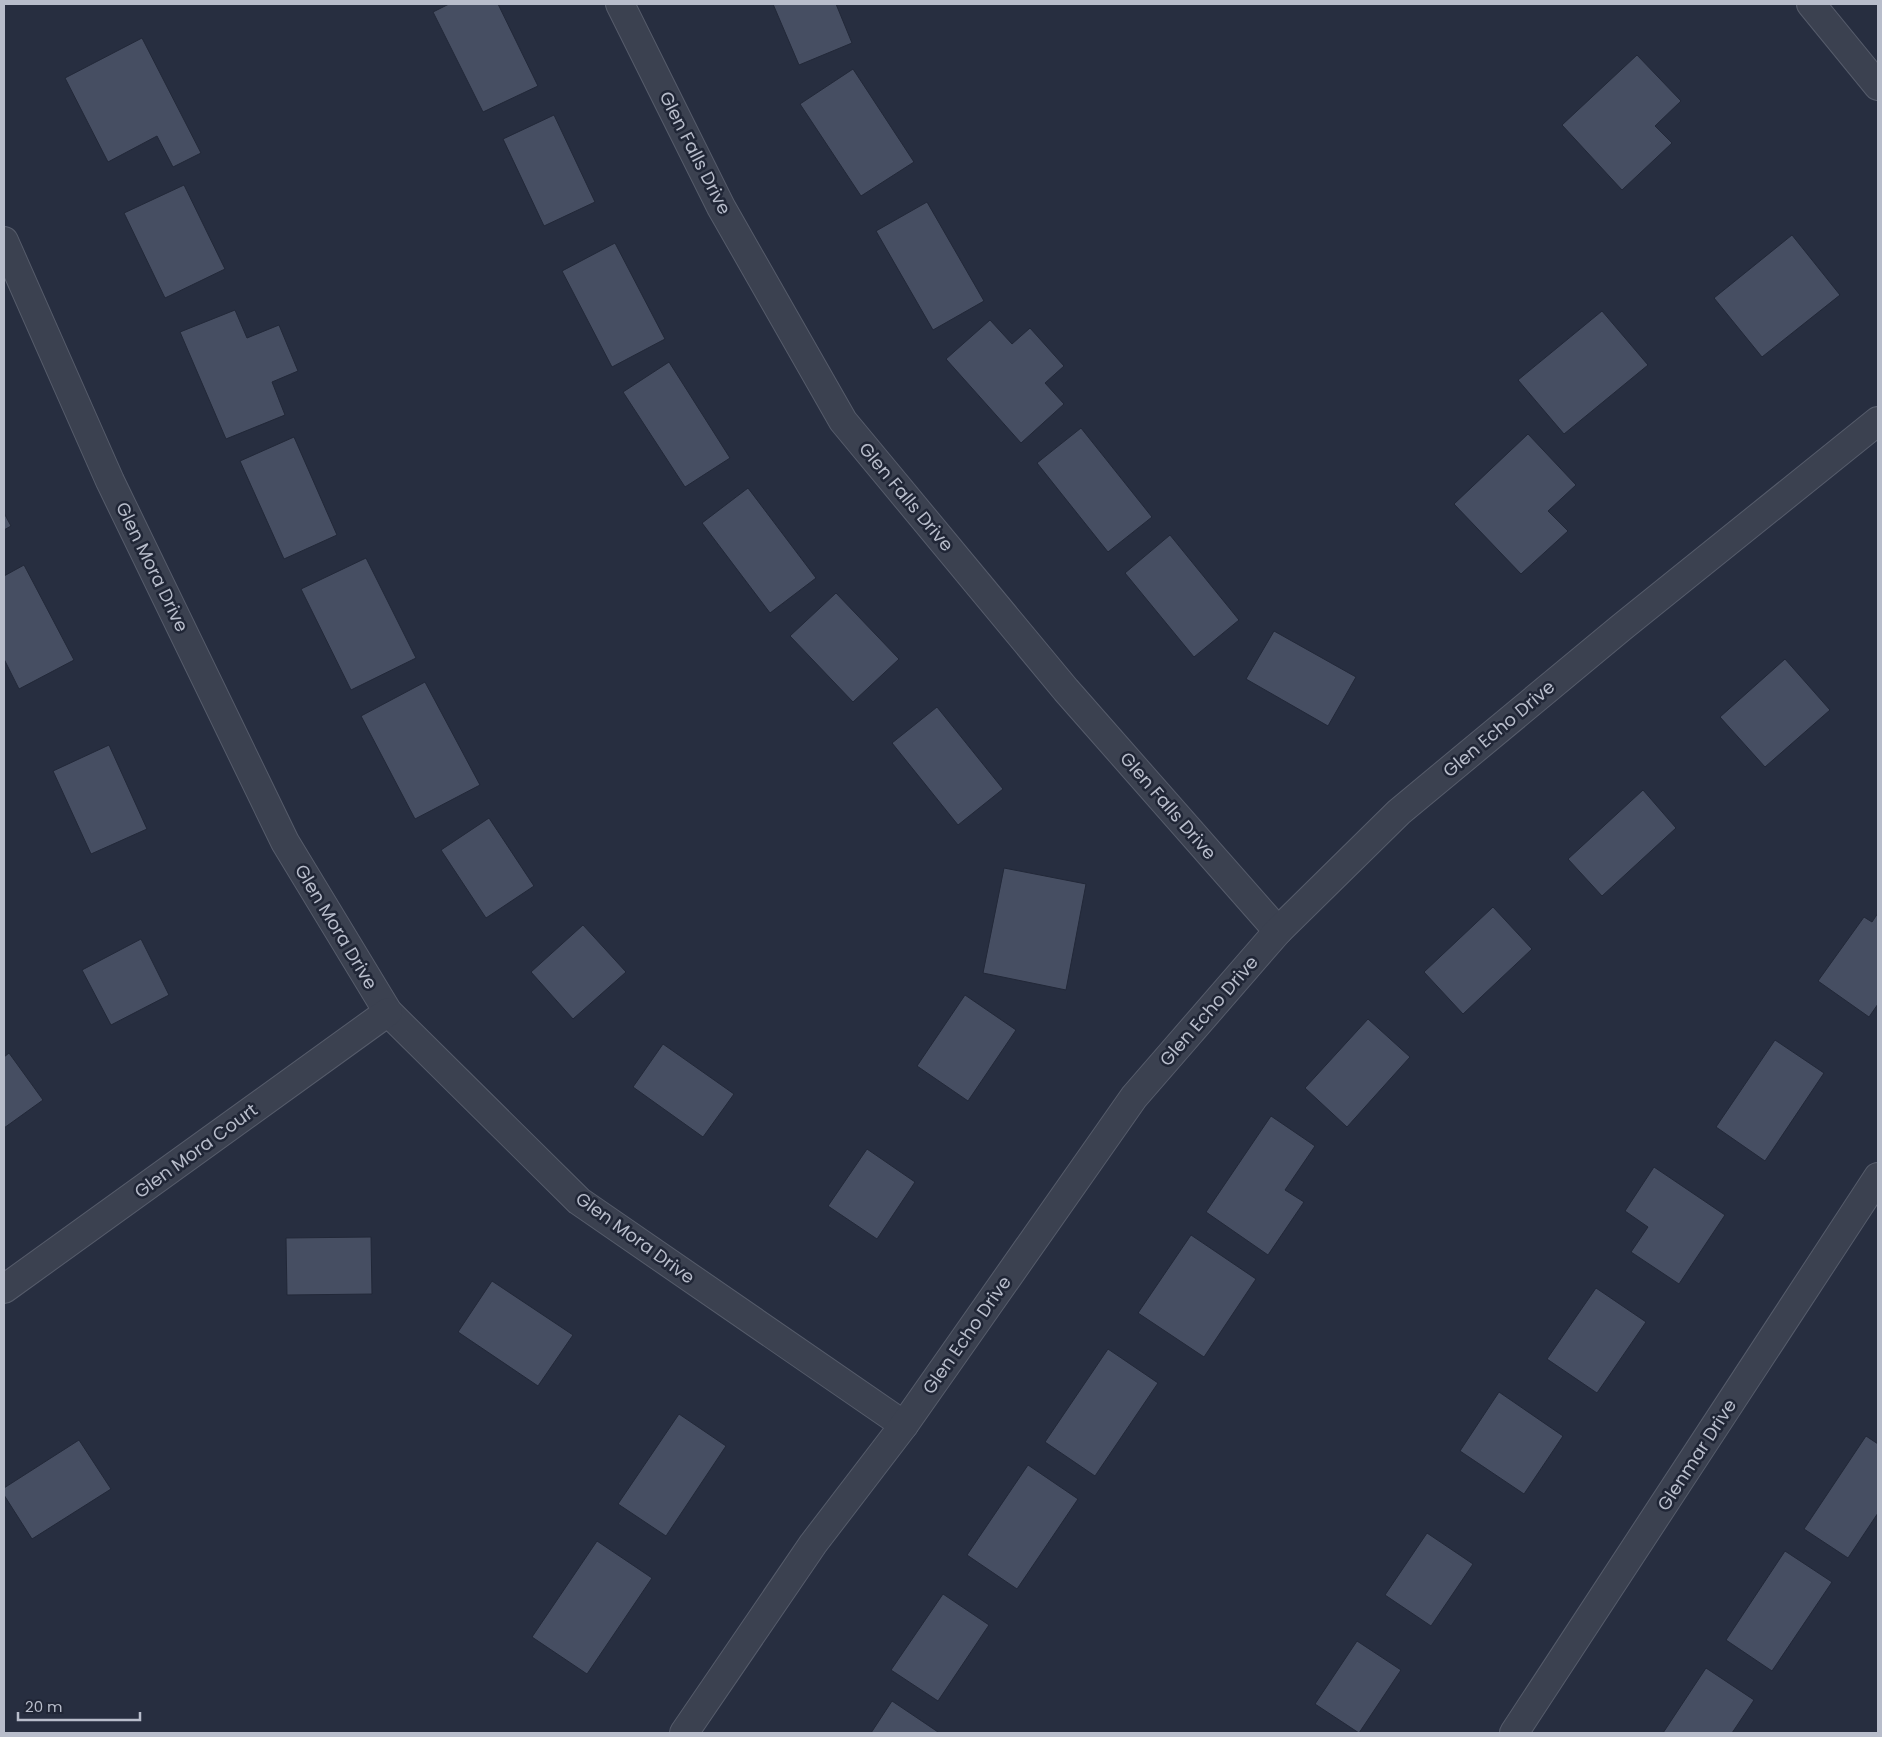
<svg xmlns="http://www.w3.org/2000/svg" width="1882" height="1737" viewBox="0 0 1882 1737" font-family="Poppins,sans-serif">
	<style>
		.building { fill: #464e62; stroke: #222838 }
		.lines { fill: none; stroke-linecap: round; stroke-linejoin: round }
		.minor-casing { stroke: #565c6b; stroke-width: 30 }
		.minor { stroke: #3b4150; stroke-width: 28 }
		.labels { text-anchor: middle; stroke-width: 5; stroke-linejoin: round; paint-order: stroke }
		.street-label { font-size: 18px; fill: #b8bdcb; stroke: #202636 }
	</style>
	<rect width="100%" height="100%" fill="#272e40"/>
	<g class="building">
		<polygon points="449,4 498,4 538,86 483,112 433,12"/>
		<polygon points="773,4 836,4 852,43 799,65"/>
		<polygon points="142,38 201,153 173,167 157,136 108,162 65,78"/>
		<polygon points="1637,55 1681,101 1655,126 1672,143 1622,190 1562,125"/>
		<polygon points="853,69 914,162 861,196 800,104"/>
		<polygon points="554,115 595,202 544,226 503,139"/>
		<polygon points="184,185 225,269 165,298 124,213"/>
		<polygon points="927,202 984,301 933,330 876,231"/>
		<polygon points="1792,235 1840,295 1762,357 1714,298"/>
		<polygon points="615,243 665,339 612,367 562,271"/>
		<polygon points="235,310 247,338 279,325 298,371 272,382 285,415 226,439 180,332"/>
		<polygon points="1602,311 1648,365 1564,434 1518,380"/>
		<polygon points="990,320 1012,344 1030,328 1064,366 1045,383 1064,404 1021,443 946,359"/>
		<polygon points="669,362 730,458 685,487 623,392"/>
		<polygon points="1081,428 1152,517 1108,552 1037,463"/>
		<polygon points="1528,434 1576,485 1548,511 1568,531 1521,574 1454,504"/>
		<polygon points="294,437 337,535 284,559 240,461"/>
		<polygon points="748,488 816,578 770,613 702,523"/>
		<polygon points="4,513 11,526 4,530"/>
		<polygon points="1170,535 1239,620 1194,657 1125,573"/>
		<polygon points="366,558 416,658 351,690 301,589"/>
		<polygon points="24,565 74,660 19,689 4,659 4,576"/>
		<polygon points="836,593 899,659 853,702 790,636"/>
		<polygon points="1274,631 1356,677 1328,726 1246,679"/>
		<polygon points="1785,659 1830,710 1765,767 1720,717"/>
		<polygon points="425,682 480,785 415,819 361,716"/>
		<polygon points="937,707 1003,789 958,825 892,743"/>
		<polygon points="109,745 147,829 91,854 53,771"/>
		<polygon points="1643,790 1676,828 1602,896 1568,859"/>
		<polygon points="489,818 534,886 486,918 441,850"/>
		<polygon points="1004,868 1086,884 1066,990 983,973"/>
		<polygon points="1493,907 1532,949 1463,1014 1424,972"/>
		<polygon points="1878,913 1878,1004 1869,1017 1818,981 1864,917 1872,922"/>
		<polygon points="583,925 626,972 573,1019 531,972"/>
		<polygon points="141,939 169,995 111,1025 82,970"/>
		<polygon points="965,995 1016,1030 968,1101 917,1066"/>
		<polygon points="1368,1019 1410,1057 1347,1127 1305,1088"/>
		<polygon points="1775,1040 1824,1073 1765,1161 1716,1127"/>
		<polygon points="663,1044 734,1094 703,1137 633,1087"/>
		<polygon points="9,1053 43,1100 4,1128 4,1057"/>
		<polygon points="1271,1116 1315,1146 1285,1190 1304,1202 1268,1255 1206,1212"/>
		<polygon points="867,1149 915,1182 877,1239 828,1206"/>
		<polygon points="1654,1167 1725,1215 1679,1284 1631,1252 1648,1227 1625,1211"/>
		<polygon points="1191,1235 1256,1279 1204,1357 1138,1313"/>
		<polygon points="371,1237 372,1294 287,1295 286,1238"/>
		<polygon points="492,1281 573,1335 538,1386 458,1332"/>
		<polygon points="1596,1288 1646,1322 1597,1393 1547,1359"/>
		<polygon points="1108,1349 1158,1383 1095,1476 1045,1442"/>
		<polygon points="1499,1392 1563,1436 1524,1494 1460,1451"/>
		<polygon points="679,1414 726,1446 666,1536 618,1504"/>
		<polygon points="1866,1436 1878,1444 1878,1513 1848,1558 1804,1529"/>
		<polygon points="79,1440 111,1489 32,1539 4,1495 4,1488"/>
		<polygon points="1028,1465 1078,1499 1017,1589 967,1555"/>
		<polygon points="1427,1533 1473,1564 1431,1626 1385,1595"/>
		<polygon points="597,1541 652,1578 587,1674 532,1637"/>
		<polygon points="1785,1551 1832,1582 1772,1671 1726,1640"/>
		<polygon points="943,1594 989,1625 938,1701 891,1670"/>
		<polygon points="1357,1641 1401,1670 1359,1733 1315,1704"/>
		<polygon points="1706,1668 1754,1700 1732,1733 1663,1733"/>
		<polygon points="892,1701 938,1732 937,1733 871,1733"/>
	</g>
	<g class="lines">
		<defs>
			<g id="minor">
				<polyline points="620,4 721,207 843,421 1066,690 1278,931"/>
				<polyline points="1811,4 1878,86"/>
				<polyline points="4,241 110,481 285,842 388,1012 579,1201 904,1425"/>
				<polyline points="4,1289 388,1012"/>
				<polyline points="684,1733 813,1544 904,1425 1134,1097 1278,931 1399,812 1622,627 1878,421"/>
				<polyline points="1514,1733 1878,1177"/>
			</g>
		</defs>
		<use href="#minor" class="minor-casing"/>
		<use href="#minor" class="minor"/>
	</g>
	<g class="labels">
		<g class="street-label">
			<text transform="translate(695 153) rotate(63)" y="6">Glen Falls Drive</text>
			<text transform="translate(906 497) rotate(50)" y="6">Glen Falls Drive</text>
			<text transform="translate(152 567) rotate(64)" y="6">Glen Mora Drive</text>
			<text transform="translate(1499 729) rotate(-40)" y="6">Glen Echo Drive</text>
			<text transform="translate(1168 806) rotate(49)" y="6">Glen Falls Drive</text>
			<text transform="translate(336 927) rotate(59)" y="6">Glen Mora Drive</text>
			<text transform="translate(1209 1011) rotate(-49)" y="6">Glen Echo Drive</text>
			<text transform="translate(196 1151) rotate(-36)" y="6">Glen Mora Court</text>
			<text transform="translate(635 1238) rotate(36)" y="6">Glen Mora Drive</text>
			<text transform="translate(967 1335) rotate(-55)" y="6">Glen Echo Drive</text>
			<text transform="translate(1697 1455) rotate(-57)" y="6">Glenmar Drive</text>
		</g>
	</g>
	<rect width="1882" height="1737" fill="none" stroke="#b8bdcb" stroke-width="10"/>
	<path d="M18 1712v8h122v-8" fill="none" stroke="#b8bdcb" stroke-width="2.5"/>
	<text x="25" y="1712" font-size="15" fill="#b8bdcb" stroke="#202636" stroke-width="4" paint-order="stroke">20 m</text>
</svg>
